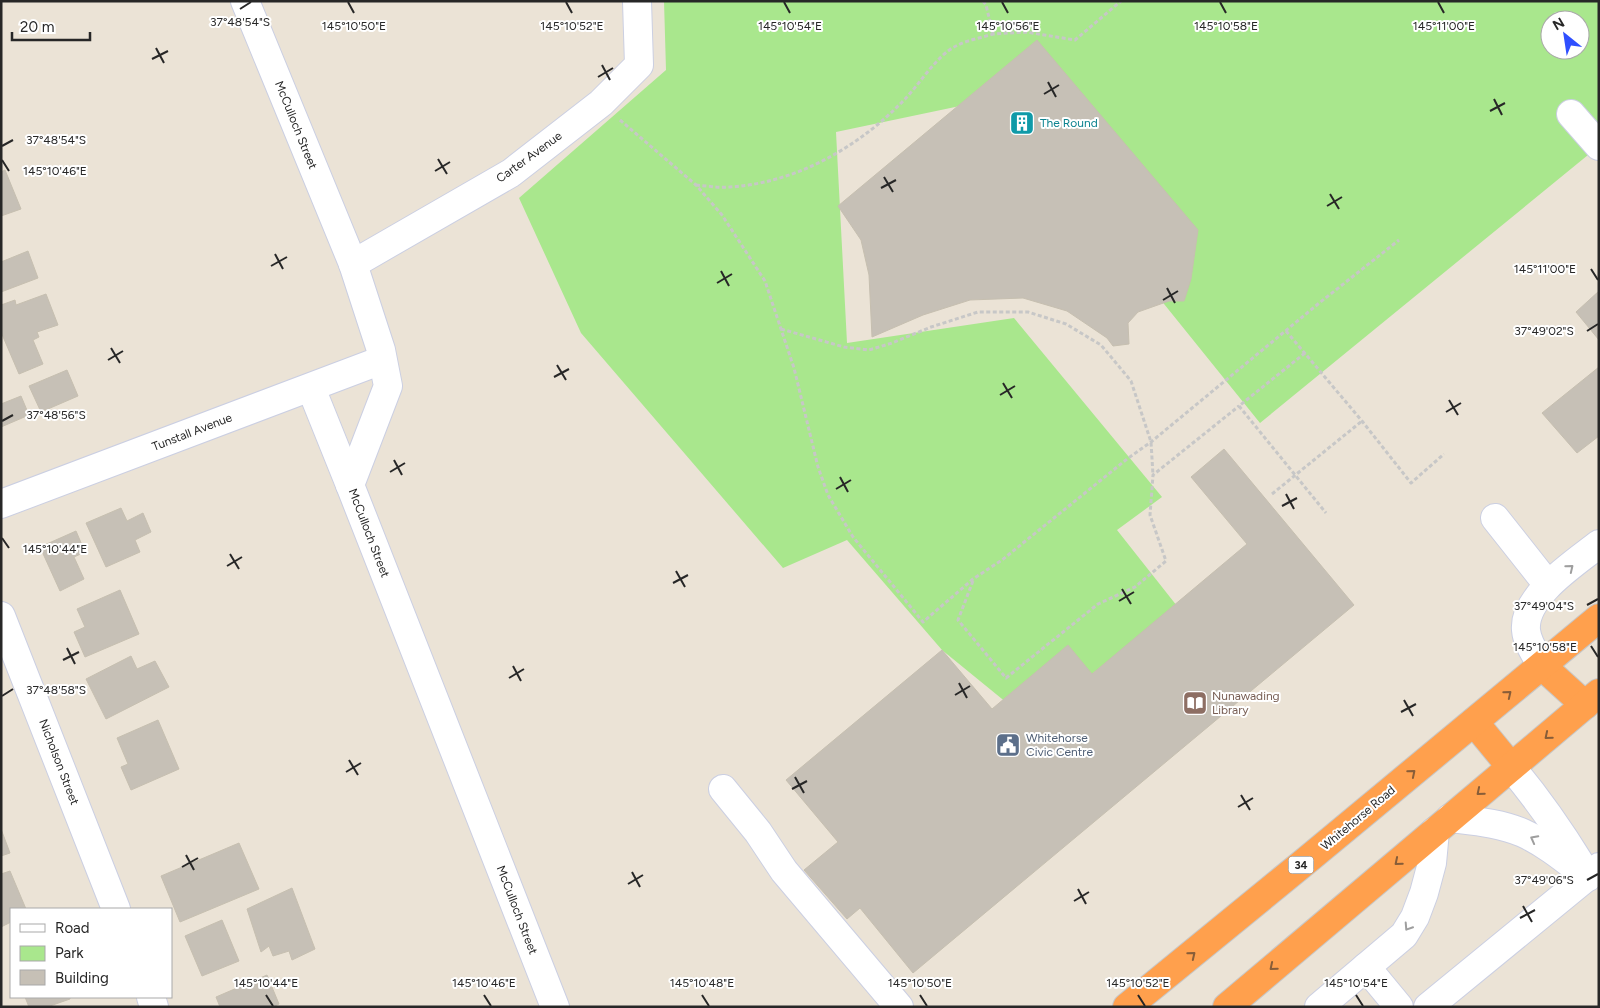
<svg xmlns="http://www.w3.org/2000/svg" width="1600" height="1008" viewBox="0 0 1600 1008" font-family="Figtree,sans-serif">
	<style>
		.green { fill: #a9e78d; fill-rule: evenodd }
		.building { fill: #c6c0b6; stroke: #c6bfb0 }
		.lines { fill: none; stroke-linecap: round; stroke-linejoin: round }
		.minor-casing { stroke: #cbcfe2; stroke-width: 30 }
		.highway-casing { stroke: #c7c7c7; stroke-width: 30 }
		.path { stroke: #c7c7c7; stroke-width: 3; stroke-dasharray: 4 2.5; stroke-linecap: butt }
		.minor { stroke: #fff; stroke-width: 28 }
		.highway { stroke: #ffa04d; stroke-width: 28 }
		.oneway { stroke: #9e9e9e }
		.oneway2 { stroke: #885d38 }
		.ticks { fill: none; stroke: #272727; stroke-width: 2 }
		.labels { text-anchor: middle; stroke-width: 4; stroke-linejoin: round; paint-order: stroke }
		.shield { fill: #fff; stroke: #686868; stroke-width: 1 }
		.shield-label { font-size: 11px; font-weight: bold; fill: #272727 }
		.culture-label { font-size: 12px; fill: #0d838f; stroke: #fff; text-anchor: start }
		.street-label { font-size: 12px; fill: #272727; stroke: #fff }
		.education-label { font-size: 12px; fill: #785e54; stroke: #fff; text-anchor: start }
		.service-label { font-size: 12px; fill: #4e5e75; stroke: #fff; text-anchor: start }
		.ticks-label { font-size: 12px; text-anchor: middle; fill: #272727; stroke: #fff; stroke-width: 4; stroke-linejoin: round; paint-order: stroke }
	</style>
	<rect width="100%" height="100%" fill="#ebe3d6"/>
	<path class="green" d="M664,1h935v145l-339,277 -262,-325 -162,34 11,211 167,-25 148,179 -45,33 60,76 -85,68 -58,51 -92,-75 -95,-110 -64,28 -202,-235 -62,-135 147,-128zM1550,20h30v30h-30z"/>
	<g class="building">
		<polygon points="1037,40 1198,230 1191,279 1184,301 1169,301 1138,312 1128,323 1129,344 1113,346 1107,338 1067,311 1023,298 970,300 923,315 872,337 869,275 861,240 838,206"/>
		<polygon points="5,170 21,209 1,216 1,172"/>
		<polygon points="28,251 38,278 1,292 1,262"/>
		<polygon points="1599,291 1599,340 1576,312"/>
		<polygon points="46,294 58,325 37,332 39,337 33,340 43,364 19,374 1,332 1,305 15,300 16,305"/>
		<polygon points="1599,367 1599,436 1577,453 1542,413"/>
		<polygon points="67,370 78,396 41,412 29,386"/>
		<polygon points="21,396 29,415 1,427 1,404"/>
		<polygon points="1224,449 1354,605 913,973 860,908 847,919 804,870 838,842 786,780 942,650 992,709 1068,645 1092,674 1247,544 1191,477"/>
		<polygon points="121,508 127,521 143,513 151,532 135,540 140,552 106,567 86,523"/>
		<polygon points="76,531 85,552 74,557 84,579 60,591 40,547"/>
		<polygon points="120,590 139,634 85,657 74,632 85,627 77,609"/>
		<polygon points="131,656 137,669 155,661 169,687 106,719 86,679"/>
		<polygon points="158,720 179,769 131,790 121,767 128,764 117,738"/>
		<polygon points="1,829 10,853 1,856"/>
		<polygon points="239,843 259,889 180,922 161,876"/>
		<polygon points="10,871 26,909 11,909 11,922 1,927 1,874"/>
		<polygon points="292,888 315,949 292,960 289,951 273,956 269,946 261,952 247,909"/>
		<polygon points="222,920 239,961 202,976 185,936"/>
		<polygon points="267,975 279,1004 273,1007 220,1007 216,997"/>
		<polygon points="25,997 70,997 70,999 47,1007 29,1007"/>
	</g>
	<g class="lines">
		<defs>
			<g id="minor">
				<polyline points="245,1 353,264 381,350 388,386 350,485 555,1007"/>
				<polyline points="1571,114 1599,146"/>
				<polyline points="353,264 511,173 601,103 639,65 637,1"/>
				<polyline points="311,388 350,485"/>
				<polyline points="1,504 382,360"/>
				<polyline points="1495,518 1548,585"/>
				<polyline points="1,616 116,909"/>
				<path d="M1542,666c-6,-11 -15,-23 -16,-36 -3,-34 49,-67 73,-86"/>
				<path d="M1511,767c26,31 49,64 70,98"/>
				<polyline points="723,789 758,832 784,871 899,1007"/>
				<path d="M1450,818c24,3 50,5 73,15 24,11 44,28 65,44"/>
				<polyline points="1366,967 1399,1007"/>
				<polyline points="151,997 154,1007"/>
				<polyline points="1319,1007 1404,935 1415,917 1424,893 1432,863 1435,831"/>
				<polyline points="1428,1007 1599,867"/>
			</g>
			<g id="highway">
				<polyline points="1542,666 1585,705"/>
				<polyline points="1474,722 1511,767"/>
				<polyline points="1127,1007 1307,860 1599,618"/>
				<polyline points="1227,1007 1599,693"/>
			</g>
		</defs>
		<use href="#minor" class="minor-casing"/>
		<use href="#highway" class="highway-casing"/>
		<g class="path">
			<polyline points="983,1 986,5 993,34 1026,32 1075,40 1121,1"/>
			<polyline points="620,120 696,185 722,215 765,281 794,368 818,467 828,495 853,537 923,622 973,579 1002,560 1127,459 1151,442 1318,304 1399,240"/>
			<path d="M696,185c11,1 23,3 34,2 66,-4 129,-40 174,-87 15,-15 33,-45 52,-54 11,-6 25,-8 37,-12"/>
			<polyline points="781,329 844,347 869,350 892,343 931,327 978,312 1028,312 1066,324 1101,345 1131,381 1151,442 1153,475"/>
			<polyline points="1286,331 1362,421 1411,483 1444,454"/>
			<polyline points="1305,353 1239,406 1326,513"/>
			<polyline points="1272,494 1362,421"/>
			<polyline points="973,581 958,620 1006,678 1098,604 1135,587 1166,561 1150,515 1153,475 1239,406"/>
		</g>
		<use href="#minor" class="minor"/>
		<use href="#highway" class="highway"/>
	</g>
	<defs><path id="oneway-chevron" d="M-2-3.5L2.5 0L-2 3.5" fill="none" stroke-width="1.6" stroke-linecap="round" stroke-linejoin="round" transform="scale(1.25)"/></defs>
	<g class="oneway">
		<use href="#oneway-chevron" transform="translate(1570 568) rotate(-39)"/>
		<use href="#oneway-chevron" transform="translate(1534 839) rotate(-152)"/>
		<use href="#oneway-chevron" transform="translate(1408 927) rotate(123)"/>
	</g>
	<g class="oneway2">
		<use href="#oneway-chevron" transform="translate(1508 694) rotate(-39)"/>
		<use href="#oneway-chevron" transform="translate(1548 736) rotate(140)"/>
		<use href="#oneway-chevron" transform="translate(1412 773) rotate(-40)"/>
		<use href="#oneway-chevron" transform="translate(1480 792) rotate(140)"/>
		<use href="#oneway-chevron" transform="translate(1398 862) rotate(140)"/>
		<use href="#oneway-chevron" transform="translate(1192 955) rotate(-39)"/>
		<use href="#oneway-chevron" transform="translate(1273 967) rotate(140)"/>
	</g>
	<path class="ticks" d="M348,2l6,11M566,2l6,11M784,2l6,11M1002,2l6,11M1220,2l6,11M1438,2l6,11M240,9l11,-7M156,48l8,15M152,59l16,-8M602,65l8,15M598,77l15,-9M1048,82l8,15M1044,94l15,-9M1494,99l8,16M1490,111l15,-8M2,146l11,-6M438,159l9,15M2,160l7,11M435,171l15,-9M884,177l9,15M881,188l15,-8M1330,194l9,15M1327,206l15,-9M275,254l8,15M271,266l16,-9M1591,269l7,11M721,271l8,15M717,283l15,-9M1167,288l8,15M1163,300l15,-9M1587,331l11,-7M111,348l9,15M108,360l15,-9M557,365l9,15M554,377l15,-8M1003,383l9,15M1000,395l15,-9M1449,400l9,15M1446,412l15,-9M2,421l11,-6M394,460l8,15M390,472l15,-9M840,477l8,15M836,489l15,-9M1286,494l8,15M1282,506l15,-8M2,538l7,10M230,554l9,15M227,566l15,-9M676,571l9,16M673,583l15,-8M1122,589l9,15M1119,601l15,-9M1587,605l11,-6M1591,646l7,11M67,648l8,16M63,660l16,-8M513,666l8,15M509,678l15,-9M959,683l8,15M955,695l15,-9M2,696l11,-7M1404,700l9,16M1401,712l15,-8M349,760l9,15M346,772l15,-9M795,777l9,16M792,789l15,-8M1241,795l9,15M1238,807l15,-9M186,855l8,15M182,867l16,-9M632,872l8,15M1587,880l11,-6M628,884l15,-9M1078,889l8,15M1074,901l15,-9M1523,906l9,16M1520,918l15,-8M266,995l7,11M484,995l7,11M702,995l7,11M920,995l7,11M1138,995l7,11M1356,995l7,11"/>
	<defs>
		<symbol id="building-square" viewBox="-11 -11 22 22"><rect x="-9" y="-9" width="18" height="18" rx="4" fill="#0f9aa8" stroke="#fff"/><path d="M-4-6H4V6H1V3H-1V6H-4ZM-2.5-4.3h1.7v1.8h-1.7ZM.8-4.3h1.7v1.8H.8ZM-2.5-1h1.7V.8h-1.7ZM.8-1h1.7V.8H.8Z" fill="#fff"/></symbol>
		<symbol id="library-square" viewBox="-11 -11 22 22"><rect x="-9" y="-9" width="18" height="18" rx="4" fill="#8d6e63" stroke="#fff"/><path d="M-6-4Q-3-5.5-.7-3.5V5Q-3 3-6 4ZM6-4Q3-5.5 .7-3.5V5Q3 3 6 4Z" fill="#fff"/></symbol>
		<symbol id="civic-square" viewBox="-11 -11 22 22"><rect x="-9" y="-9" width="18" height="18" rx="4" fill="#5c6f8a" stroke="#fff"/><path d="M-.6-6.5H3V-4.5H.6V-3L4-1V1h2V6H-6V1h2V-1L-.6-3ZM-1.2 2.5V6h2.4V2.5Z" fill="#fff"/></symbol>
	</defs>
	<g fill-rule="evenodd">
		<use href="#building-square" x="1008" y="109" width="28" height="28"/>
		<use href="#library-square" x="1181" y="689" width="28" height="28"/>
		<use href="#civic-square" x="994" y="731" width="28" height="28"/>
	</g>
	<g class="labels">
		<rect class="shield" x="1288.5" y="856.5" width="25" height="17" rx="4"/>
		<g class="shield-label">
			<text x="1301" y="869">34</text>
		</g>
		<g class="culture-label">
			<text x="1040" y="127">The Round</text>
		</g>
		<g class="street-label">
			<text transform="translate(296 125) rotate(68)" y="4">McCulloch Street</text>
			<text transform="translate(529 157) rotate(-36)" y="4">Carter Avenue</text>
			<text transform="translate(192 432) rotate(-21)" y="4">Tunstall Avenue</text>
			<text transform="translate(369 533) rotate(69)" y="4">McCulloch Street</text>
			<text transform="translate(59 762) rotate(69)" y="4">Nicholson Street</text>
			<text transform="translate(1358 818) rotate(-40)" y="4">Whitehorse Road</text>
			<text transform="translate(517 910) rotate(69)" y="4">McCulloch Street</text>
		</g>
		<g class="education-label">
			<text x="1212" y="700">Nunawading<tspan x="1212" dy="14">Library</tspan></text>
		</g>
		<g class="service-label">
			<text x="1026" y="742">Whitehorse<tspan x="1026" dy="14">Civic Centre</tspan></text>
		</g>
	</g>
	<g class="ticks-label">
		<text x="240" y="26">37°48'54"S</text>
		<text x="354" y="30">145°10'50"E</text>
		<text x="572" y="30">145°10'52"E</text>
		<text x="790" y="30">145°10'54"E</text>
		<text x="1226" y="30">145°10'58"E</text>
		<text x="1444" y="30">145°11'00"E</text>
		<text x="1008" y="30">145°10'56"E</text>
		<text x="56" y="144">37°48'54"S</text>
		<text x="55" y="175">145°10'46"E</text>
		<text x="1545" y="273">145°11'00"E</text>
		<text x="1544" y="335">37°49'02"S</text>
		<text x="56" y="419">37°48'56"S</text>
		<text x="55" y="553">145°10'44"E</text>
		<text x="1544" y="610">37°49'04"S</text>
		<text x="1545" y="651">145°10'58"E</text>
		<text x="56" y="694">37°48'58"S</text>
		<text x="1544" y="884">37°49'06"S</text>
		<text x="266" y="987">145°10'44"E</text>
		<text x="484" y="987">145°10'46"E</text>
		<text x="702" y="987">145°10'48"E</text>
		<text x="920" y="987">145°10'50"E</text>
		<text x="1138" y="987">145°10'52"E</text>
		<text x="1356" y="987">145°10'54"E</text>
	</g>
	<rect width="1600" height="1008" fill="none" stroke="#272727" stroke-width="5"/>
	<rect x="10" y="908" width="162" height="90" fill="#ffffff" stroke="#a9a9a9"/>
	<rect x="20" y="924" width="25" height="8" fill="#ffffff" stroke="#a9a9a9"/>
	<text x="55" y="933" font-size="15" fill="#272727">Road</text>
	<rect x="20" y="946" width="25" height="15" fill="#a9e78d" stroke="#a9a9a9"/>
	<text x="55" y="958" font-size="15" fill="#272727">Park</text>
	<rect x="20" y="970" width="25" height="15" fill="#c6c0b6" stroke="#a9a9a9"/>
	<text x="55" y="983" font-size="15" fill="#272727">Building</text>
	<g transform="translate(1565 35) rotate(330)"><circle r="24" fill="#ffffff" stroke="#a9a9a9"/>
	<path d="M0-4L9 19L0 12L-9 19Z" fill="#2f4fff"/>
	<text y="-8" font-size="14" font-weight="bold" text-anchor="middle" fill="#272727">N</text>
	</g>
	<path d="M12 32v8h78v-8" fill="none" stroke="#272727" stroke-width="2.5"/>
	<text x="20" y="32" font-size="15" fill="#272727" stroke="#ffffff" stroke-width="4" paint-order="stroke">20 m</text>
</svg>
